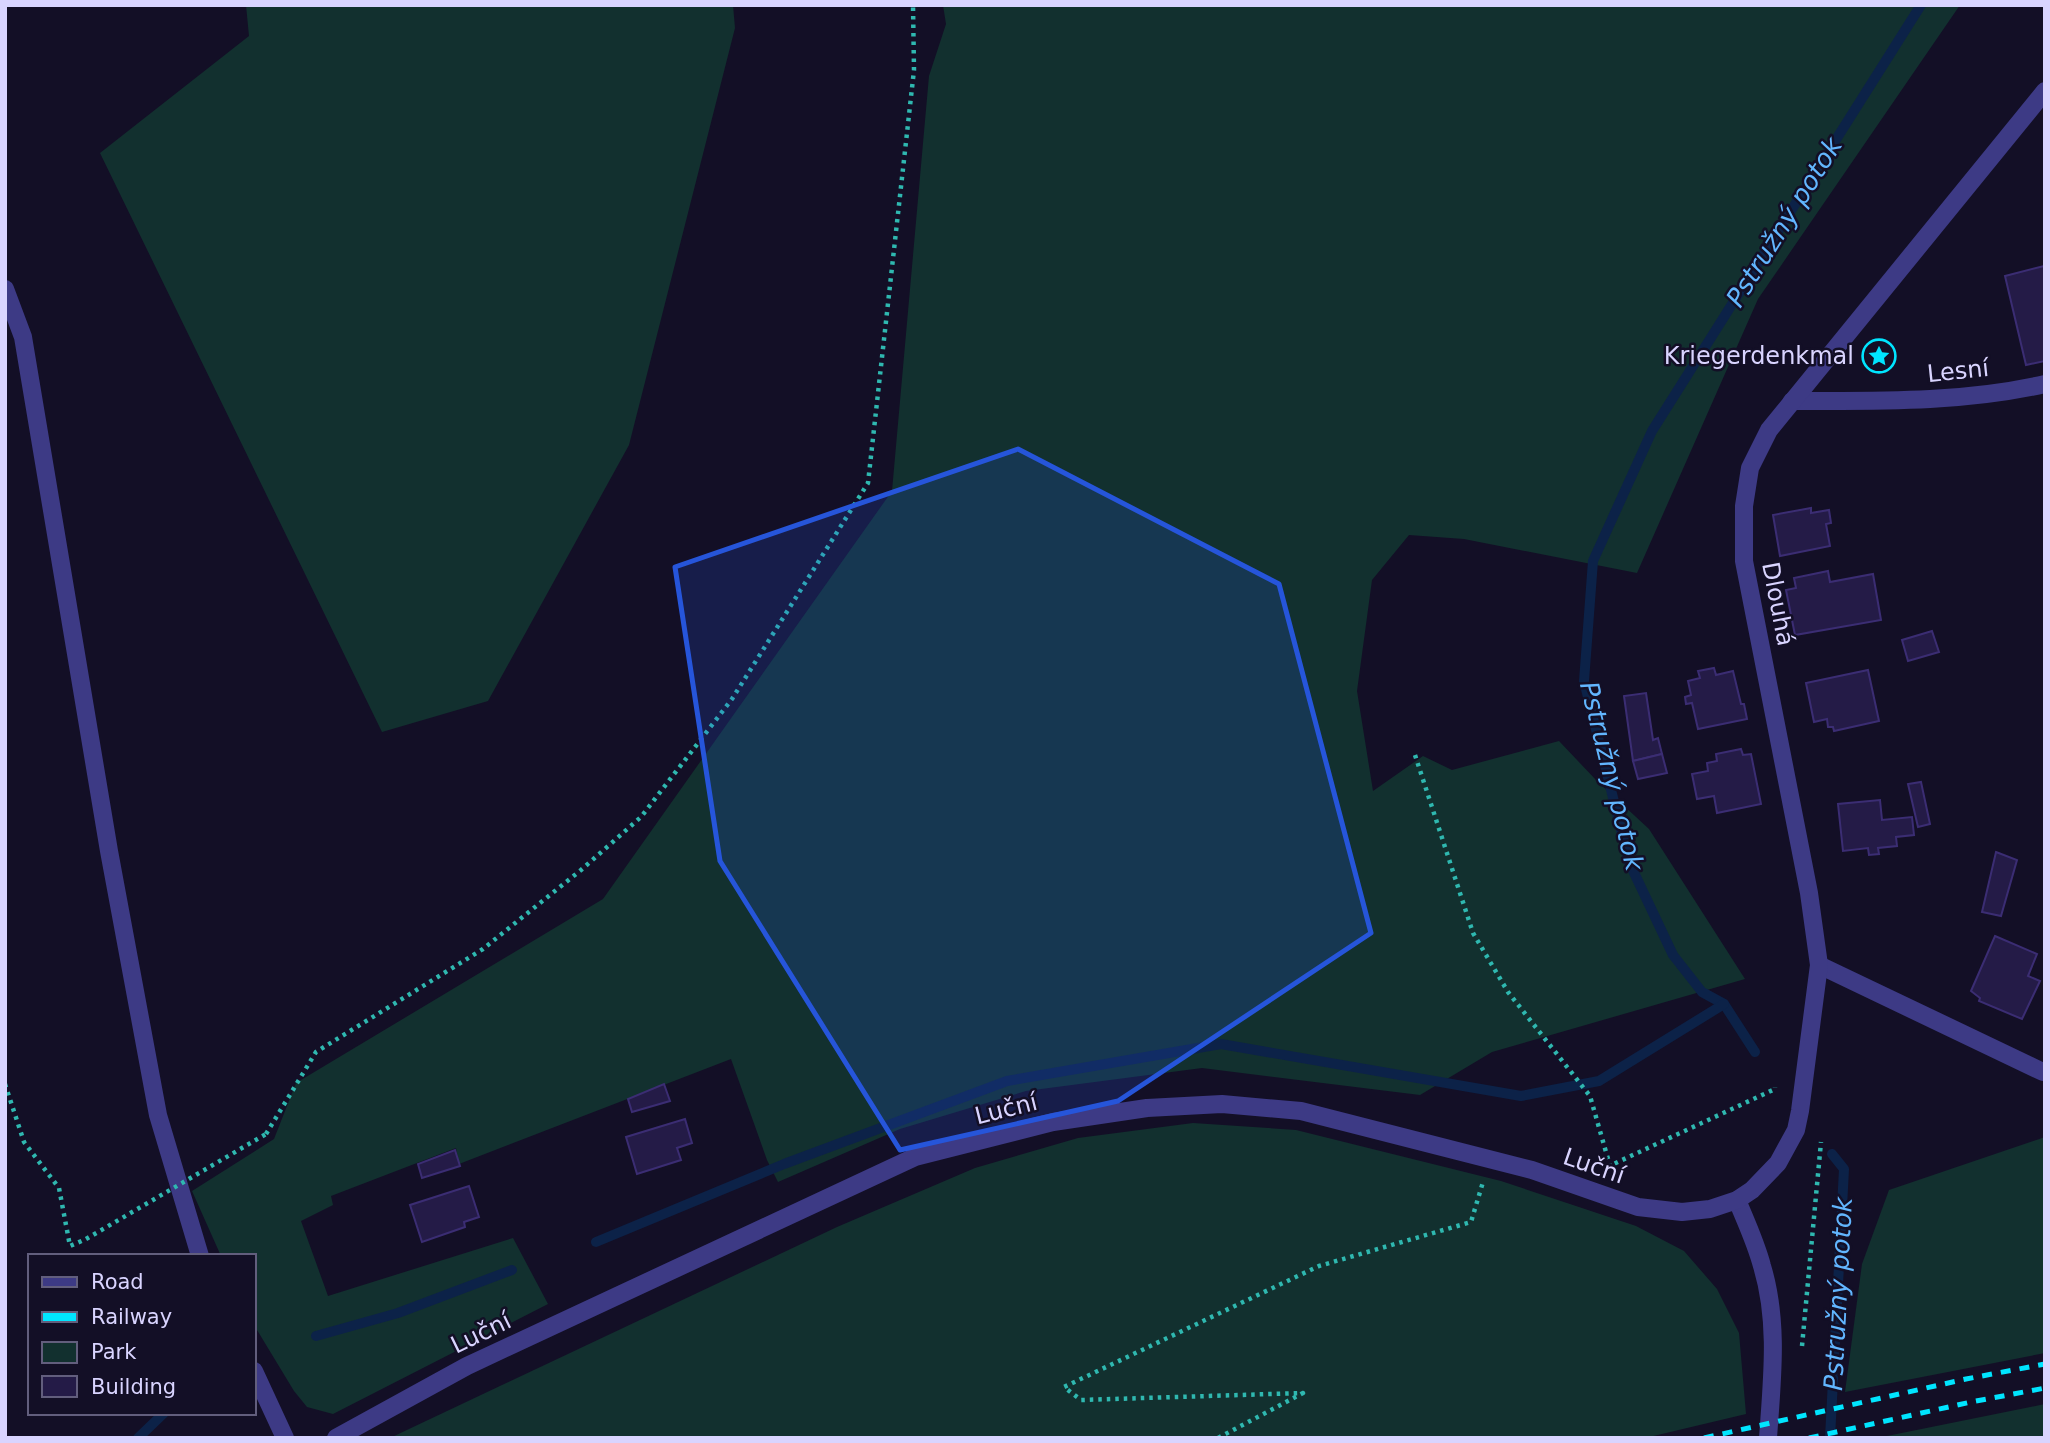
<svg xmlns="http://www.w3.org/2000/svg" width="2050" height="1443" viewBox="0 0 2050 1443" font-family="'DejaVu Sans',sans-serif">
	<style>
		.green { fill: #12302f }
		.lines { fill: none; stroke-linecap: round; stroke-linejoin: round }
		.stream { stroke: #0c2248; stroke-width: 10 }
		.building { fill: #241b47; stroke: #3b2d73; stroke-width: 2 }
		.path { stroke: #2fb8b0; stroke-width: 4.5; stroke-dasharray: 3.5 5; stroke-linecap: butt }
		.minor { stroke: #3d3a85; stroke-width: 18 }
		.rail { stroke: #00e5ff; stroke-width: 5; stroke-dasharray: 10 9; stroke-linecap: butt }
		.path-bridge { stroke: #2fb8b0; stroke-width: 4.5; stroke-dasharray: 3.5 5; stroke-linecap: butt }
		.marked { fill: #2655da; fill-opacity: 0.2; stroke: #2655da; stroke-width: 5; stroke-linejoin: round }
		.labels { text-anchor: middle; stroke-width: 5; stroke-linejoin: round; paint-order: stroke }
		.poi-label { font-size: 24px; fill: #d9d4ff; stroke: #130f26; text-anchor: end }
		.street-label { font-size: 24px; fill: #d9d4ff; stroke: #130f26 }
		.water-label { font-size: 26px; font-style: italic; fill: #62b6ff; stroke: #130f26 }
	</style>
	<rect width="100%" height="100%" fill="#130f26"/>
	<g class="green">
		<polygon points="246,5 733,5 735,28 629,445 488,701 382,732 100,153 249,36"/>
		<polygon points="943,5 1960,5 1758,299 1637,573 1464,539 1409,535 1372,580 1357,691 1373,791 1423,756 1452,770 1559,741 1596,780 1649,829 1745,979 1492,1052 1420,1095 1202,1068 1026,1091 900,1129 778,1182 767,1160 731,1059 459,1164 456,1148 331,1196 333,1205 301,1221 328,1296 513,1238 548,1304 333,1414 307,1407 294,1391 254,1325 254,1256 221,1256 192,1191 274,1139 296,1083 603,899 892,491 929,76 946,24"/>
		<polygon points="1193,1123 1296,1130 1501,1181 1636,1226 1684,1251 1717,1289 1739,1333 1746,1414 1645,1438 390,1438 837,1227 975,1168 1078,1138"/>
		<polygon points="2045,1137 2045,1353 1845,1392 1862,1264 1889,1190"/>
		<polygon points="2045,1404 2045,1438 1877,1438"/>
	</g>
	<g class="lines">
		<g class="stream">
			<polyline points="1755,1052 1724,1004 1702,992 1673,955 1629,862 1584,681 1593,561 1652,431 1921,5"/>
			<polyline points="596,1242 784,1164 1007,1081 1221,1044 1521,1096 1599,1081 1724,1004"/>
			<polyline points="316,1336 398,1313 512,1270"/>
			<polyline points="138,1438 164,1413"/>
			<polyline points="1830,1438 1844,1169 1832,1154"/>
		</g>
	</g>
	<g class="building">
		<polygon points="2044,266 2045,361 2026,365 2005,276"/>
		<polygon points="1811,508 1811,513 1829,510 1831,523 1826,524 1830,546 1780,556 1773,515"/>
		<polygon points="1828,571 1830,582 1873,574 1881,620 1795,635 1786,590 1796,588 1794,578"/>
		<polygon points="1932,631 1939,652 1908,661 1902,640"/>
		<polygon points="1714,668 1716,675 1733,671 1741,704 1744,704 1747,719 1698,729 1692,703 1686,704 1685,697 1691,695 1688,681 1700,678 1698,671"/>
		<polygon points="1868,670 1879,721 1834,731 1833,727 1828,727 1827,719 1814,722 1806,683"/>
		<polygon points="1646,693 1653,740 1658,738 1662,754 1633,761 1624,696"/>
		<polygon points="1741,749 1743,755 1751,754 1761,804 1717,813 1714,796 1697,799 1692,774 1708,771 1707,763 1717,761 1716,754"/>
		<polygon points="1662,754 1667,773 1638,779 1633,761"/>
		<polygon points="1921,782 1930,824 1918,827 1908,784"/>
		<polygon points="1880,800 1882,820 1912,817 1914,835 1896,837 1897,846 1878,848 1879,854 1869,855 1868,848 1843,851 1838,804"/>
		<polygon points="1996,852 2017,860 2001,916 1982,912"/>
		<polygon points="1995,936 2037,954 2028,976 2040,981 2022,1019 1979,1001 1980,998 1971,991"/>
		<polygon points="664,1084 670,1101 632,1112 628,1099"/>
		<polygon points="685,1119 692,1143 677,1148 681,1160 637,1174 626,1137"/>
		<polygon points="455,1150 460,1166 422,1178 418,1164"/>
		<polygon points="469,1186 479,1217 464,1222 465,1227 422,1242 410,1205"/>
	</g>
	<g class="lines">
		<g class="path">
			<polyline points="1415,755 1473,933 1508,992 1590,1096 1610,1166"/>
			<polyline points="5,1084 24,1142 59,1188 70,1246 86,1239"/>
			<polyline points="266,1134 316,1052 483,949 581,870 641,817 732,699 868,483 914,70 913,5"/>
			<polyline points="1607,1167 1775,1089 1775,1087"/>
			<polyline points="1802,1346 1821,1142"/>
			<polyline points="1218,1438 1303,1393 1081,1400 1064,1387 1319,1266 1471,1222 1483,1182"/>
		</g>
		<g class="minor">
			<polyline points="5,289 23,337 109,851 158,1115 200,1256"/>
			<path d="M1792,401c84,0 170,2 253,-17"/>
			<polyline points="1819,965 2043,1072"/>
			<path d="M1737,1200c9,22 19,43 25,66 17,56 10,114 6,172"/>
			<polyline points="254,1371 285,1438"/>
			<polyline points="336,1438 467,1366 915,1157 1053,1122 1147,1108 1222,1104 1301,1111 1532,1170 1638,1207 1682,1212 1710,1209 1737,1200 1752,1190 1778,1163 1796,1130 1800,1111 1819,965 1809,893 1744,561 1744,506 1750,468 1769,430 2045,91"/>
		</g>
		<g class="rail">
			<polyline points="1704,1438 1966,1379 2045,1364"/>
			<polyline points="1809,1438 1971,1402 2045,1388"/>
		</g>
		<polyline class="path-bridge" points="86,1239 266,1134"/>
	</g>
	<path class="marked" d="M1018,449l261,135 92,349 -253,168 -218,49 -180,-289 -45,-294z"/>
	<defs>
		<symbol id="sight-ring" viewBox="-11 -11 22 22"><circle r="9.5" fill="#130f26" stroke="#00e5ff" stroke-width="1.5"/><path d="M0-6L1.8-2.2L6-1.7L2.9 1.2L3.7 5.4L0 3.3L-3.7 5.4L-2.9 1.2L-6-1.7L-1.8-2.2Z" fill="#00e5ff"/></symbol>
	</defs>
	<g fill-rule="evenodd">
		<use href="#sight-ring" x="1860" y="337" width="38" height="38"/>
	</g>
	<g class="labels">
		<g class="poi-label">
			<text x="1854" y="364">Kriegerdenkmal</text>
		</g>
		<g class="street-label">
			<text transform="translate(1958 371) rotate(-6)" y="8">Lesní</text>
			<text transform="translate(1778 604) rotate(79)" y="8">Dlouhá</text>
			<text transform="translate(1006 1109) rotate(-14)" y="8">Luční</text>
			<text transform="translate(1594 1166) rotate(19)" y="8">Luční</text>
			<text transform="translate(481 1333) rotate(-26)" y="8">Luční</text>
		</g>
		<g class="water-label">
			<text transform="translate(1784 222) rotate(-58)" y="9">Pstružný potok</text>
			<text transform="translate(1612 776) rotate(76)" y="9">Pstružný potok</text>
			<text transform="translate(1838 1294) rotate(-87)" y="9">Pstružný potok</text>
		</g>
	</g>
	<rect width="2050" height="1443" fill="none" stroke="#d9d4ff" stroke-width="14"/>
	<rect x="28" y="1254" width="228" height="161" fill="#130f26" stroke="#625e7d" stroke-width="2"/>
	<rect x="42" y="1277" width="35" height="10" fill="#3d3a85" stroke="#625e7d" stroke-width="2"/>
	<text x="91" y="1289" font-size="21" fill="#d9d4ff">Road</text>
	<rect x="42" y="1312" width="35" height="10" fill="#00e5ff" stroke="#625e7d" stroke-width="2"/>
	<text x="91" y="1324" font-size="21" fill="#d9d4ff">Railway</text>
	<rect x="42" y="1342" width="35" height="21" fill="#12302f" stroke="#625e7d" stroke-width="2"/>
	<text x="91" y="1359" font-size="21" fill="#d9d4ff">Park</text>
	<rect x="42" y="1376" width="35" height="21" fill="#241b47" stroke="#625e7d" stroke-width="2"/>
	<text x="91" y="1394" font-size="21" fill="#d9d4ff">Building</text>
</svg>
